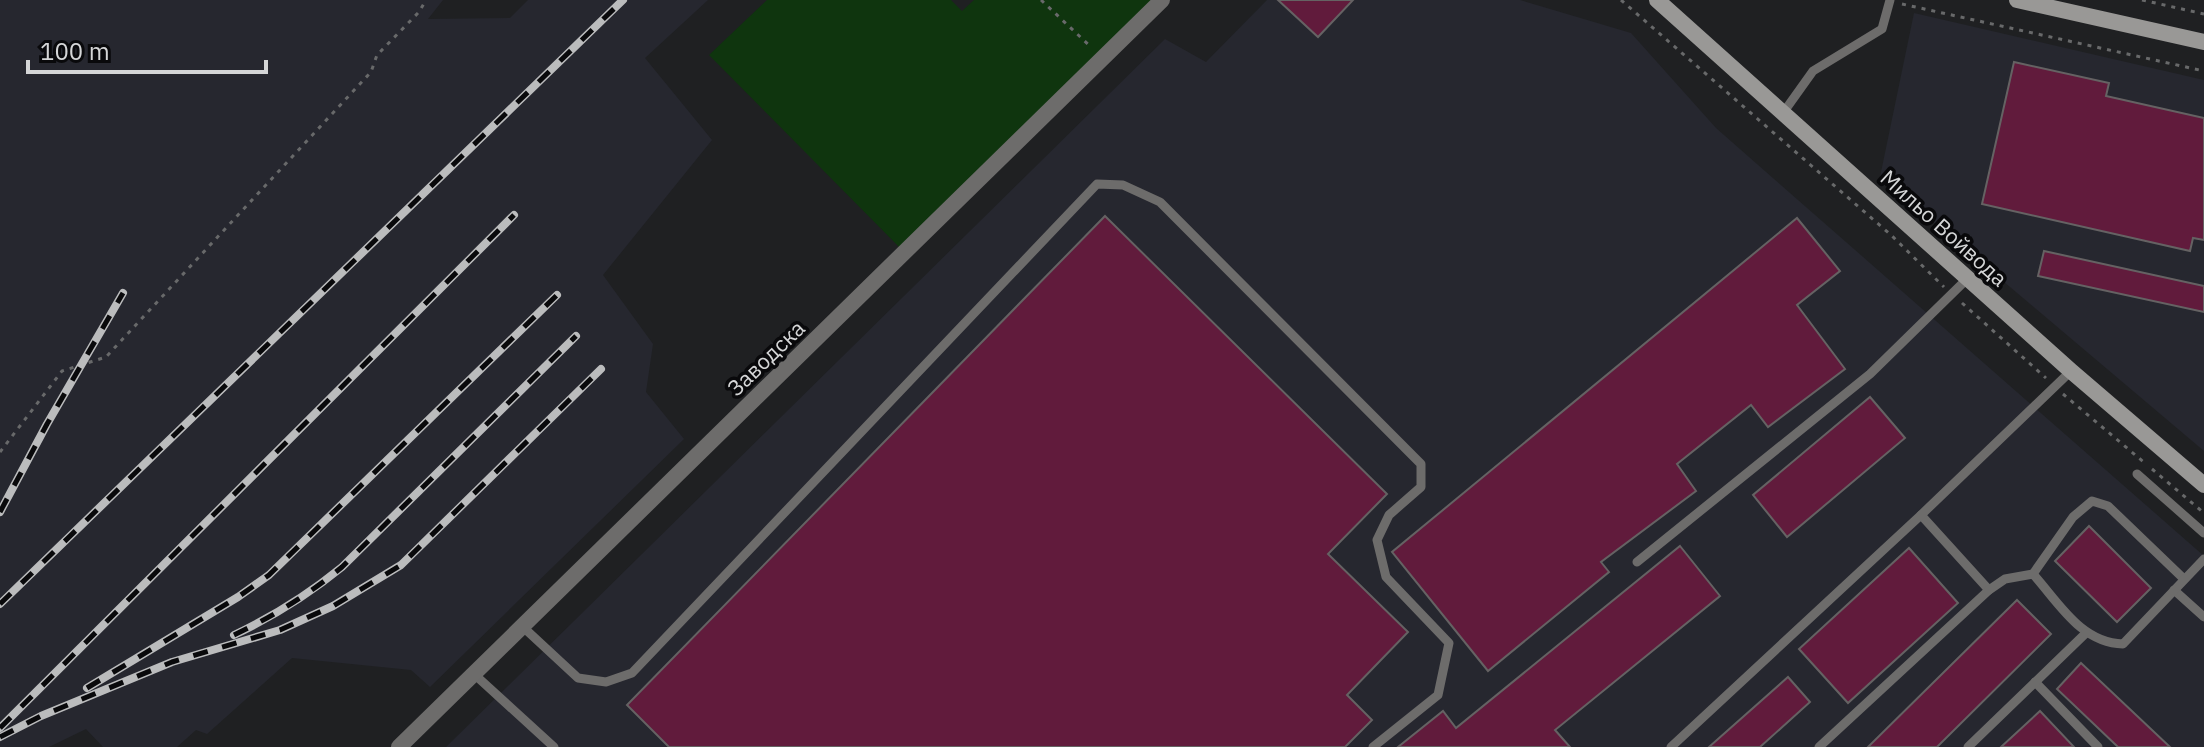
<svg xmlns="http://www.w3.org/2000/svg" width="2204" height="747" viewBox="0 0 2204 747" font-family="'IBM Plex Sans',sans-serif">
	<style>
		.built { fill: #26272f }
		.green { fill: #0f350e }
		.building { fill: #611b3c; stroke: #656263; stroke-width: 2 }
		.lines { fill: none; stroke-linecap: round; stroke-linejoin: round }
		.path { stroke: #68696a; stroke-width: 3; stroke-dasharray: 4 6; stroke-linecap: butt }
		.lane { stroke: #6d6c6b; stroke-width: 9 }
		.street { stroke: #6d6c6b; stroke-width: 16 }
		.secondary { stroke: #999896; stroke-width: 16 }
		.rail-casing { stroke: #bbbcbd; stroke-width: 8 }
		.rail { stroke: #09090b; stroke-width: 5; stroke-dasharray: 15; stroke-linecap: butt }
		.labels { text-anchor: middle; stroke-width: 7; stroke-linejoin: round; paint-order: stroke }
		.street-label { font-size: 22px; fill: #d5d6d7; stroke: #09090b }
	</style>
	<rect width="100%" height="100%" fill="#1f2022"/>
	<g class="built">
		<polygon points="0,0 443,0 428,19 510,18 528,0 708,0 645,58 712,140 603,275 653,344 646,392 684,439 430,687 411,670 292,658 207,734 196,730 177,747 103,747 86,729 49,747 0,747"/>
		<polygon points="1267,0 1520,0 1631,33 1716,128 2204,556 2204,747 446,747 1165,39 1206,62"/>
		<polygon points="1914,13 2204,80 2204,451 1880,177"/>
	</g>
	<polygon class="green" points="767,0 951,0 962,11 974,0 1162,0 905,253 709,55"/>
	<g class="building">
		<polygon points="1278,0 1353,0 1318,37"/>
		<polygon points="2014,62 2109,83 2106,96 2204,118 2204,240 2193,238 2190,251 1982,204"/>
		<polygon points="1105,216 1387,494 1328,554 1408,632 1347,695 1372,720 1345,747 669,747 627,705"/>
		<polygon points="1797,218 1840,271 1797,305 1845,369 1768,427 1751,405 1677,464 1696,491 1601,562 1609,572 1488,671 1392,552"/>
		<polygon points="2044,251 2204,286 2204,312 2038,276"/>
		<polygon points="1870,397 1905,438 1787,537 1753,495"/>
		<polygon points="2089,526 2151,588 2117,622 2055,561"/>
		<polygon points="1680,546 1720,596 1555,730 1570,747 1398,747 1443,711 1456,728"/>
		<polygon points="1909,548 1958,603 1848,703 1799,649"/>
		<polygon points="2017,600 2051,634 1937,747 1868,747"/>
		<polygon points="2081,663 2170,747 2118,747 2057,689"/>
		<polygon points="1788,677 1810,702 1760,747 1709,747"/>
		<polygon points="2040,711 2074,747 2001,747"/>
	</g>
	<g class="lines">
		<g class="path">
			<polyline points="1041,0 1091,47"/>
			<polyline points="1621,0 1891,235 1944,287"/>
			<polyline points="2142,0 2204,14"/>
			<polyline points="1902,4 2204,71"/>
			<polyline points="1962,303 2046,378"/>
			<polyline points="2063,394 2146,464"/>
			<polyline points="0,452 62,371 106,357 371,72 377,55 419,12 426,0"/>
			<polyline points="2152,469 2204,513"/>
		</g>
		<g class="lane">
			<polyline points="1783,113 1813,71 1882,29 1890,0"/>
			<polyline points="2137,474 2204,533"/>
			<polyline points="1921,515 1989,590"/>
			<polyline points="1637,562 1870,374 1968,278"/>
			<polyline points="2033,574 2073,517 2092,501 2108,506 2184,579"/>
			<polyline points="2174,590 2204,617"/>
			<polyline points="523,627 578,678 606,682 632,673 1097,184 1123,185 1160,202 1421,464 1421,487 1389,515 1377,540 1386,577 1449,643 1438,695 1373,747"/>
			<polyline points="474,674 554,747"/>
			<polyline points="2035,682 2098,747"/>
			<polyline points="1671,747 1921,515 2071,371"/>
			<path d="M1819,747l170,-157 16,-11 28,-5c26,29 48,69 90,70l81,-85"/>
			<polyline points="1968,747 2086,633"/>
		</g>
		<polyline class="street" points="399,747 1162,0"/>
		<g class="secondary">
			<polyline points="1657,0 2071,371 2204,485"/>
			<polyline points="2017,0 2204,42"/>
		</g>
		<defs>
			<g id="rail">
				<polyline points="0,512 47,424 123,293"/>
				<polyline points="0,604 623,0"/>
				<path d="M234,635c40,-19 75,-41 108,-68l234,-231"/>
				<polyline points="87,688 238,597 269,575 557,295"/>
				<polyline points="0,728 514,215"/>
				<polyline points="0,737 41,716 172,662 280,630 333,606 401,565 601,369"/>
			</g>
		</defs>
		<use href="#rail" class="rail-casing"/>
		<use href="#rail" class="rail"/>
	</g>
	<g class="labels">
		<g class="street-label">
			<text transform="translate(1944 228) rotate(42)" y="8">Мильо Войвода</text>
			<text transform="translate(766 358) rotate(-44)" y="8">Заводска</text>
		</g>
	</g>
	<path d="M28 60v12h238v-12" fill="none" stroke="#d5d6d7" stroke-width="4"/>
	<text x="40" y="60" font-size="24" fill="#d5d6d7" stroke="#09090b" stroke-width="6" paint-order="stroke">100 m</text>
</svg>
